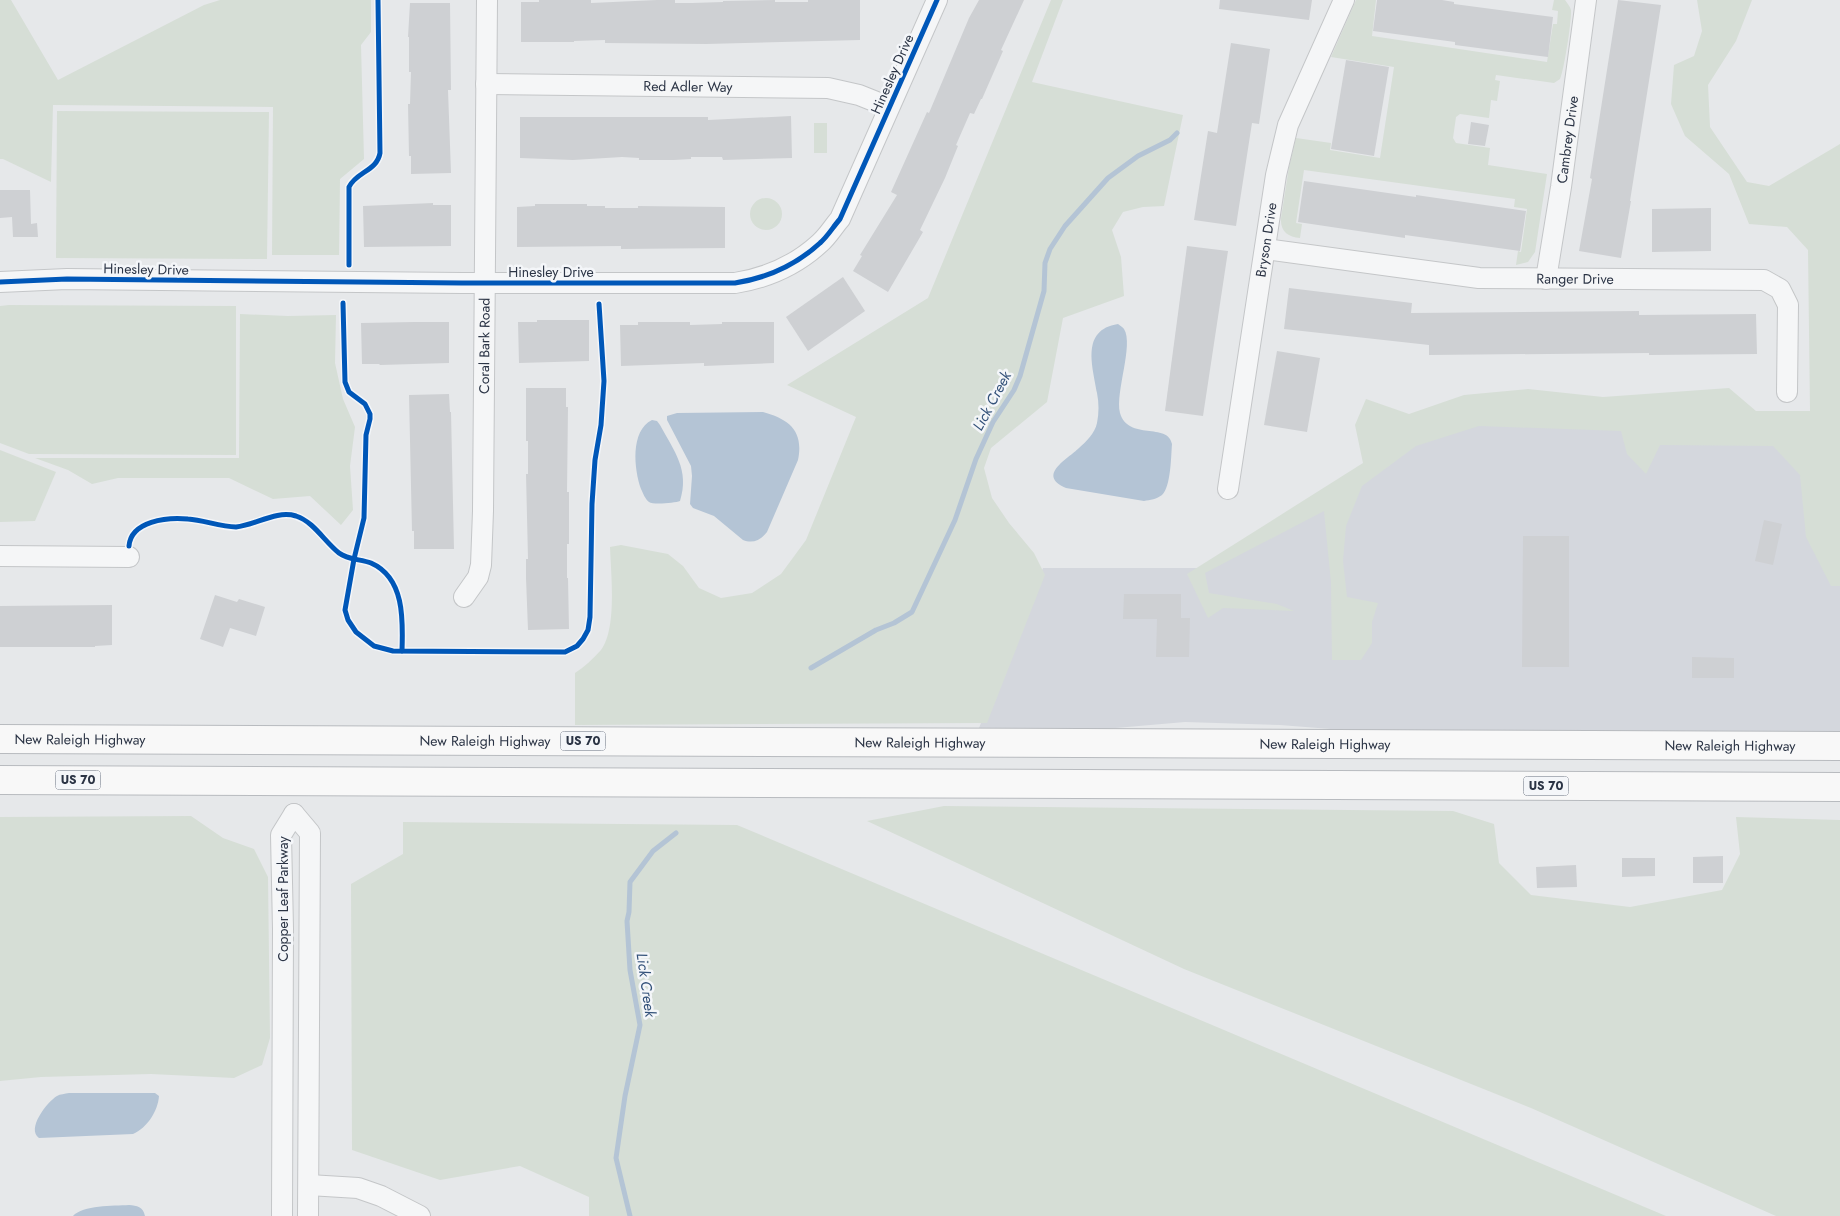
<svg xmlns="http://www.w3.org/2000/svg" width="1840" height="1216" viewBox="0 0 1840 1216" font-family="Jost,sans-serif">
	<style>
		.built { fill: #d4d7dd }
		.green { fill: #d6ded6 }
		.water { fill: #b4c4d5 }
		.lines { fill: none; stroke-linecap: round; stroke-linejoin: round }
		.stream { stroke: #b4c4d5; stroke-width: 5 }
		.building { fill: #ced0d3 }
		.minor-casing { stroke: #c4c6c8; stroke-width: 22 }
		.highway-casing { stroke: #b8bbbf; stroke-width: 30 }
		.minor { stroke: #f5f6f7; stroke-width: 20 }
		.highway { stroke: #f8f8f8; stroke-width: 28 }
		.cycleway-casing { stroke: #f4f6f9; stroke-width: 8 }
		.cycleway { stroke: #0057b8; stroke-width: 5 }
		.labels { text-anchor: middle; stroke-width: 5; stroke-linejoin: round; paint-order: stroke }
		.shield { fill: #f4f6f9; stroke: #676e7b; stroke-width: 1 }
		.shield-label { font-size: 12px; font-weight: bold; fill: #2b3445 }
		.street-label { font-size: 14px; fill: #2b3445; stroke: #f4f6f9 }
		.water-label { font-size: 15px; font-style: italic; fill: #34527a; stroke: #f4f6f9 }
	</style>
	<rect width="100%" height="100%" fill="#e6e8ea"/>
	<polygon class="built" points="1459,407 1762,421 1803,466 1840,579 1840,734 1356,731 1280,725 1185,722 1081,731 979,728 1043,568 1204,568"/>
	<g class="green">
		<polygon points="0,0 11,0 58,80 204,5 220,0 371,0 371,32 361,45 364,159 340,179 339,255 272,255 273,107 53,105 51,182 3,159 0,159"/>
		<path d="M1051,0h12l-31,82 151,33 -19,91 -21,1 -20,5 -11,18 9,27 3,39 -61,22 -16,84 -56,46 -7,20 8,30 17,25 25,30 11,22 -58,148 -412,2v-52c9,-6 18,-14 26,-23 16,-21 10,-76 9,-103l11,-2 47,9 15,12 16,22 22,10 31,-5 29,-19 25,-34 50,-123 -69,-32 141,-87z"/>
		<path d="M1356,0h20l-4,36 175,26 6,-38h4l1,-13 -6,-1 2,-10h11c2,3 5,6 6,10 1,9 -7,61 -11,69l-6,4 -58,-8 -1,5 5,1 -3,20 -6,-1 -2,18 -29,-4 -4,3 -3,21 3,5 34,5 -2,17 59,9 -12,78 -7,10 -12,3 2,-14 3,1 6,-43 -13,-2 1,-8 -211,-29 -8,53 6,1 -2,14c-12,-1 -20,-7 -19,-20l8,-51 7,-29 35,5 -1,7 50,8 14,-91 -63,-10z"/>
		<polygon points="1697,0 1752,0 1736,41 1708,85 1710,127 1747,182 1769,186 1840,144 1840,586 1831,586 1806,537 1800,475 1773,446 1660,445 1646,474 1627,454 1621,431 1479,426 1416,446 1362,486 1346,526 1343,561 1347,597 1378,603 1372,622 1372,643 1361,660 1332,660 1331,583 1324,511 1205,573 1209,593 1277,604 1294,611 1223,608 1208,618 1187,574 1363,463 1355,425 1366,399 1409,414 1464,395 1528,389 1603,397 1729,388 1756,411 1810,411 1808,250 1787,227 1749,224 1729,174 1685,136 1671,104 1674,65 1694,56 1702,31"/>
		<polygon points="57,111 269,112 267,259 56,258"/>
		<rect x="814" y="123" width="13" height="30"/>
		<circle cx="766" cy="214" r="16"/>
		<polygon points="9,305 236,306 236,455 29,454 0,443 0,306"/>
		<polygon points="240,314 288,316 336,315 335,363 343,399 355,427 350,466 353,510 341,525 310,496 273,499 229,478 118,478 92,484 68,470 35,458 239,458"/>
		<polygon points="0,450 56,472 35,521 0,522"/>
		<polygon points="944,806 1453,811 1494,824 1499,863 1531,895 1630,907 1722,890 1740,854 1736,817 1840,820 1840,1216 1776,1216 1531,1108 1184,969 867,821"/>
		<polygon points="191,816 223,838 254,849 268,877 270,1038 262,1065 234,1078 151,1074 41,1077 0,1081 0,817"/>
		<polygon points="403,822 737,825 1666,1216 589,1216 589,1197 520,1166 440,1180 352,1150 351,884 403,854"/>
	</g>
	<g class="water">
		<path d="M1118,324c2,2 5,3 6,5 10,16 -9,63 -4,84 8,28 48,9 52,31 -1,12 -1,43 -10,51 -5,4 -12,5 -18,6l-78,-13c-30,-13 2,-29 13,-40 7,-6 16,-15 18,-25 2,-10 2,-20 0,-30 -4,-26 -17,-63 21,-69z"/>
		<path d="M763,412c26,7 41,19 35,48l-31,72c-6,8 -14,12 -24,8l-29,-24 -21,-8 -3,-4 2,-28 -1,-10 -24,-46v-4l10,-3z"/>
		<path d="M652,420l5,1 3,4c14,26 30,45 20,76 -5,2 -27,4 -31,1 -4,-3 -6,-9 -8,-13 -7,-20 -11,-58 11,-69z"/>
		<path d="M69,1093h86l4,3c-1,15 -12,32 -26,38l-94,4c-13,-9 8,-36 18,-42 3,-2 8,-2 12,-3z"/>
		<path d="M129,1205c8,1 14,1 16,11h-72c10,-11 40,-10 56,-11z"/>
	</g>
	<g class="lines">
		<g class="stream">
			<polyline points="811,668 876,630 894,623 912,612 955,520 976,459 993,422 1014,390 1020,376 1044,291 1045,263 1050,249 1065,226 1108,178 1138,156 1170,140 1177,133"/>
			<polyline points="630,1216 616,1158 625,1096 640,1025 630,970 627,921 629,912 630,882 653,851 676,833"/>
		</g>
	</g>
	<g class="building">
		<polygon points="539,0 591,0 591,3 657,0 675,0 675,3 692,3 723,2 723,1 775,0 775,2 808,2 808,0 860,0 860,40 706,44 605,43 605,40 574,41 574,42 521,42 521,2 539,2"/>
		<polygon points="979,0 1024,0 1001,50 1003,51 982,99 981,99 974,114 970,113 956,145 958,146 945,178 920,230 923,232 888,292 853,271 862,256 860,255 897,195 891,192 927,112 929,113 969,18"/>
		<polygon points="1220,0 1312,0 1309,20 1219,9"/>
		<polygon points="1377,0 1442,0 1454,2 1454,4 1553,17 1548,57 1455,45 1455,42 1373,31"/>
		<polygon points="1618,0 1661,5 1630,201 1631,201 1621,258 1579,251 1592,179 1590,178"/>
		<polygon points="410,3 450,3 451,90 448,90 451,173 411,174 411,156 409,156 408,104 410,104 411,72 409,72 409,37 408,37"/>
		<polygon points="1231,43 1270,49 1259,124 1252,123 1236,226 1194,220 1208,131 1217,133"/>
		<polygon points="1346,60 1389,67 1374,156 1331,149"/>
		<polygon points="791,116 792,158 723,160 722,157 691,157 691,159 674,160 639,160 639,158 622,157 573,160 520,158 520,117 708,117 708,120"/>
		<polygon points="1471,122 1489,125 1485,146 1468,144"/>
		<polygon points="1304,181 1416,197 1416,195 1526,211 1520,251 1405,235 1405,238 1298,222"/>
		<polygon points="0,190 30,190 31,224 37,223 38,237 13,237 12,217 0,218"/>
		<polygon points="433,203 433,205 451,205 451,246 364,247 363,206"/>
		<polygon points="535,204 587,204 587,206 605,206 605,208 638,208 638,206 725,207 725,248 621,249 621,246 517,247 517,207 535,206"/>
		<polygon points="1711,208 1711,251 1652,252 1652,209"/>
		<polygon points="1187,246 1228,251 1203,416 1165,411"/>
		<polygon points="843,277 865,311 808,351 786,317"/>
		<polygon points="1289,288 1412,303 1411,313 1639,311 1639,315 1756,314 1757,354 1649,355 1649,353 1429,355 1429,345 1284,329"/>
		<polygon points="537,320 589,320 589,361 519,363 518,322 537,322"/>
		<polygon points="414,322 449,322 449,363 380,365 379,364 362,364 361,323"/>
		<polygon points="638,322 690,322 690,325 722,324 722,322 774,322 774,363 704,366 704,363 621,366 620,325 638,325"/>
		<polygon points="1277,351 1320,358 1307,432 1264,425"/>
		<polygon points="526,388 566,388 566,407 568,407 567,492 569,492 569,544 567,544 567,578 568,578 569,629 528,630 526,578 526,559 528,559 526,474 528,474 528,441 526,441"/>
		<polygon points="449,394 450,412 451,412 454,549 414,549 414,531 412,531 409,395"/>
		<polygon points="1764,520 1782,524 1773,565 1755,561"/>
		<polygon points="1523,536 1569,536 1569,667 1522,667"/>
		<polygon points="1124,594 1181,594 1181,618 1190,618 1189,657 1156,657 1157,619 1123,619"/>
		<polygon points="215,595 237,602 239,599 265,607 256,636 230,628 223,647 200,639"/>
		<polygon points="112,605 112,645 95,646 95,647 0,647 0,606"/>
		<polygon points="1692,657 1734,658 1734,678 1692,678"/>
		<polygon points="1723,856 1723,883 1693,883 1693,857"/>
		<polygon points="1622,858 1655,858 1655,876 1622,877"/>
		<polygon points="1576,865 1577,887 1537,888 1536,867"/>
	</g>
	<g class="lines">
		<defs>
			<g id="minor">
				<path id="s1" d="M486,84l342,4 31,7 30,12"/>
				<path id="s2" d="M1265,249l214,29 285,2 16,9 8,16 -1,87"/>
				<path id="s3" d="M1546,279l15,-92 25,-187"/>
				<path d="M0,282l67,-3 395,4h273c32,-5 61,-18 85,-40 8,-7 13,-16 20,-24l97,-219"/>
				<path id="s4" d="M1228,489l48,-314 12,-50 56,-125"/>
				<polyline points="0,556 129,557"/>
				<path id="s5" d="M464,597l14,-20 3,-12 2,-54 4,-511"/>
				<polyline points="294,814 310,833 308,1216"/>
				<polyline points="309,1185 358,1188 381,1196 420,1216"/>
				<polyline points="282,1216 283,929 281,835 294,814"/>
			</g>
			<g id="highway">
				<path id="s6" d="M0,739l1840,7"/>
				<polyline points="0,780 1840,787"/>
			</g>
		</defs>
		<use href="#minor" class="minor-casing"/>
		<use href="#highway" class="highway-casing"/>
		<use href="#minor" class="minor"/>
		<use href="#highway" class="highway"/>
		<defs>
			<g id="cycleway">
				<path d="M349,265v-78c7,-15 28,-16 31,-34l-2,-153"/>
				<path d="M0,282l67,-3 395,4h273c32,-5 61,-18 85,-40 8,-7 13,-16 20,-24l97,-219"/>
				<polyline points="343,303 345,382 349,392 365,404 370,414 370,419 366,435 364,518 354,559 345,610 348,620 356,632 374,646 393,651 565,652 577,646 583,639 588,630 590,617 592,504 595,460 601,425 604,381 599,304"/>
				<path d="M129,546c2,-25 38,-29 59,-27 16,1 32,8 48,8 20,-2 40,-17 60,-11 18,6 28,25 43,37 9,7 22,6 32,10 34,15 32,58 31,88"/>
			</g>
		</defs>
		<use href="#cycleway" class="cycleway-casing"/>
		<use href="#cycleway" class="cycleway"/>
	</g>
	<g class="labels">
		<g class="shield">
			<rect x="560.5" y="731.5" width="45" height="19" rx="4"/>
			<rect x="55.5" y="770.5" width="45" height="19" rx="4"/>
			<rect x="1523.5" y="776.5" width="45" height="19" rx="4"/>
		</g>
		<g class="shield-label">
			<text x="583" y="745">US 70</text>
			<text x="78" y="784">US 70</text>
			<text x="1546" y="790">US 70</text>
		</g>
		<g class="street-label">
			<text transform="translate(892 74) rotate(-66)" y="5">Hinesley Drive</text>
			<text dy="5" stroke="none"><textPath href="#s1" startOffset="202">Red Adler Way</textPath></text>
			<text dy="5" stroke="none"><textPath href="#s3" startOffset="141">Cambrey Drive</textPath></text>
			<text dy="5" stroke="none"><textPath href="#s4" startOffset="252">Bryson Drive</textPath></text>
			<text transform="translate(146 269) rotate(1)" y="5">Hinesley Drive</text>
			<text x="551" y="277">Hinesley Drive</text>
			<text dy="5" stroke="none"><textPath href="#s2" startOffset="312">Ranger Drive</textPath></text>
			<text dy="5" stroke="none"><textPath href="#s5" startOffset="256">Coral Bark Road</textPath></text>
			<text dy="5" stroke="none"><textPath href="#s6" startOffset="80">New Raleigh Highway</textPath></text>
			<text dy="5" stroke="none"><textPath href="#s6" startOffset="485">New Raleigh Highway</textPath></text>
			<text dy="5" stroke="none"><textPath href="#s6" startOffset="920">New Raleigh Highway</textPath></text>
			<text dy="5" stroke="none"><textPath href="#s6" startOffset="1325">New Raleigh Highway</textPath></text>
			<text dy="5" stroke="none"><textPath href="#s6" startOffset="1730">New Raleigh Highway</textPath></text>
			<text transform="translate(283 899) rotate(-90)" y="5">Copper Leaf Parkway</text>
		</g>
		<g class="water-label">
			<text transform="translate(992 401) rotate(-62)" y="5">Lick Creek</text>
			<text transform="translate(646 985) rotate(82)" y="5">Lick Creek</text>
		</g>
	</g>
</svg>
